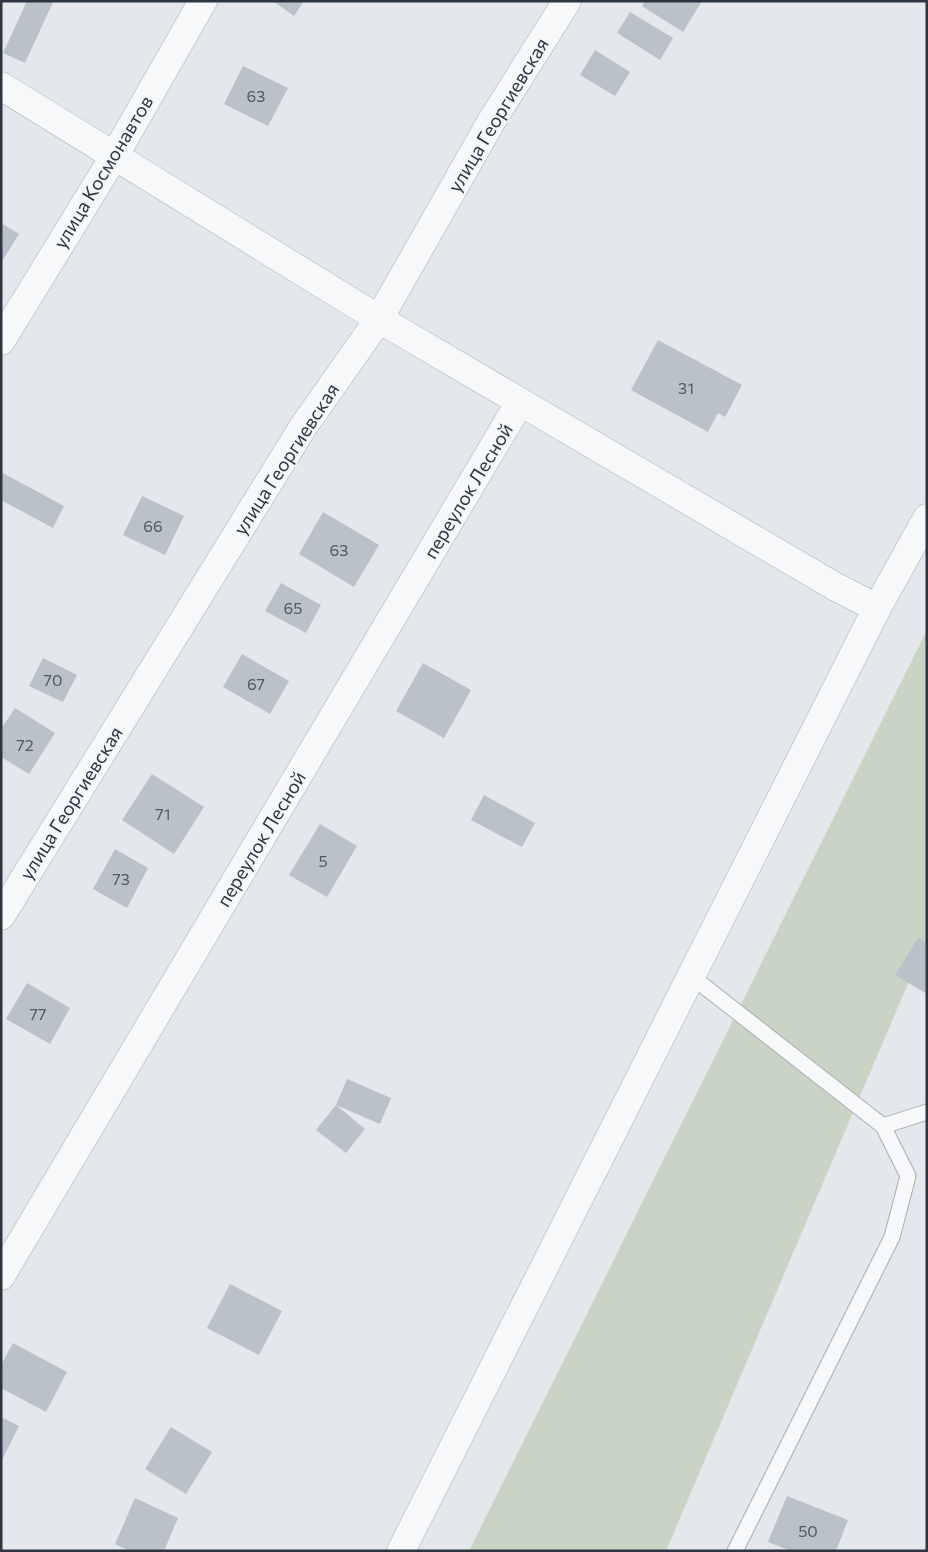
<svg xmlns="http://www.w3.org/2000/svg" width="928" height="1552" viewBox="0 0 928 1552" font-family="Commissioner,sans-serif">
	<style>
		.green { fill: #cad4c5 }
		.building { fill: #bbc1c8 }
		.lines { fill: none; stroke-linecap: round; stroke-linejoin: round }
		.lane-casing { stroke: #a9aeb5; stroke-width: 17 }
		.street-casing { stroke: #a9aeb5; stroke-width: 29 }
		.lane { stroke: #f6f8f9; stroke-width: 15 }
		.street { stroke: #f6f8f9; stroke-width: 28 }
		.labels { text-anchor: middle; stroke-width: 4; stroke-linejoin: round; paint-order: stroke }
		.number-label { font-size: 16px; fill: #505964 }
		.street-label { font-size: 19px; fill: #2c3643; stroke: #f3f6f8 }
	</style>
	<rect width="100%" height="100%" fill="#e4e7eb"/>
	<polygon class="green" points="927,630 927,939 666,1551 469,1551"/>
	<g class="building">
		<polygon points="27,1 53,2 25,63 3,53"/>
		<polygon points="273,1 304,1 294,16"/>
		<polygon points="645,1 702,1 683,32 642,6"/>
		<polygon points="630,12 673,38 660,60 617,33"/>
		<polygon points="595,50 630,72 615,96 580,75"/>
		<polygon points="243,66 288,88 268,126 224,104"/>
		<polygon points="1,223 19,234 1,263"/>
		<polygon points="658,340 742,385 725,417 718,413 708,432 631,390"/>
		<polygon points="1,472 64,506 53,528 1,500"/>
		<polygon points="142,496 184,516 165,555 123,535"/>
		<polygon points="323,512 379,545 354,587 299,554"/>
		<polygon points="281,583 321,605 306,633 265,611"/>
		<polygon points="242,654 289,681 270,714 223,687"/>
		<polygon points="43,658 77,675 63,702 29,686"/>
		<polygon points="423,663 471,690 444,738 396,711"/>
		<polygon points="15,708 55,733 29,774 1,757 1,729"/>
		<polygon points="152,774 204,807 174,854 122,820"/>
		<polygon points="484,795 535,823 522,847 471,820"/>
		<polygon points="320,824 357,846 327,897 289,875"/>
		<polygon points="115,849 148,868 127,908 93,889"/>
		<polygon points="918,938 927,943 927,994 895,975"/>
		<polygon points="27,983 70,1008 50,1044 6,1019"/>
		<polygon points="347,1079 391,1098 380,1124 336,1105 365,1129 346,1153 316,1130 336,1105"/>
		<polygon points="230,1284 282,1311 259,1355 207,1328"/>
		<polygon points="13,1343 67,1372 46,1412 1,1388 1,1365"/>
		<polygon points="1,1417 19,1426 1,1462"/>
		<polygon points="171,1427 212,1452 186,1494 145,1469"/>
		<polygon points="787,1496 848,1520 836,1551 791,1551 768,1542"/>
		<polygon points="135,1498 178,1518 164,1551 130,1551 115,1544"/>
	</g>
	<g class="lines">
		<defs>
			<g id="lane">
				<polyline points="691,976 883,1126 908,1176 892,1237 735,1551"/>
				<polyline points="883,1126 927,1112"/>
			</g>
			<g id="street">
				<polyline points="1,86 379,319 834,586 877,608"/>
				<polyline points="1,341 115,155 203,1"/>
				<polyline points="1,916 303,427 379,319 491,122 567,1"/>
				<polyline points="1,1276 520,402"/>
				<polyline points="401,1551 877,608 927,518"/>
			</g>
		</defs>
		<use href="#lane" class="lane-casing"/>
		<use href="#street" class="street-casing"/>
		<use href="#lane" class="lane"/>
		<use href="#street" class="street"/>
	</g>
	<g class="labels">
		<g class="number-label">
			<text x="256" y="102">63</text>
			<text x="686" y="394">31</text>
			<text x="153" y="532">66</text>
			<text x="339" y="556">63</text>
			<text x="293" y="614">65</text>
			<text x="53" y="686">70</text>
			<text x="256" y="690">67</text>
			<text x="25" y="751">72</text>
			<text x="163" y="820">71</text>
			<text x="323" y="867">5</text>
			<text x="121" y="885">73</text>
			<text x="38" y="1020">77</text>
			<text x="808" y="1537">50</text>
		</g>
		<g class="street-label">
			<text transform="translate(498 115) rotate(-59)" y="7">улица Георгиевская</text>
			<text transform="translate(103 172) rotate(-59)" y="7">улица Космонавтов</text>
			<text transform="translate(286 459) rotate(-57)" y="7">улица Георгиевская</text>
			<text transform="translate(468 491) rotate(-59)" y="7">переулок Лесной</text>
			<text transform="translate(71 803) rotate(-58)" y="7">улица Георгиевская</text>
			<text transform="translate(261 839) rotate(-59)" y="7">переулок Лесной</text>
		</g>
	</g>
	<rect width="928" height="1552" fill="none" stroke="#2c3643" stroke-width="5"/>
</svg>
